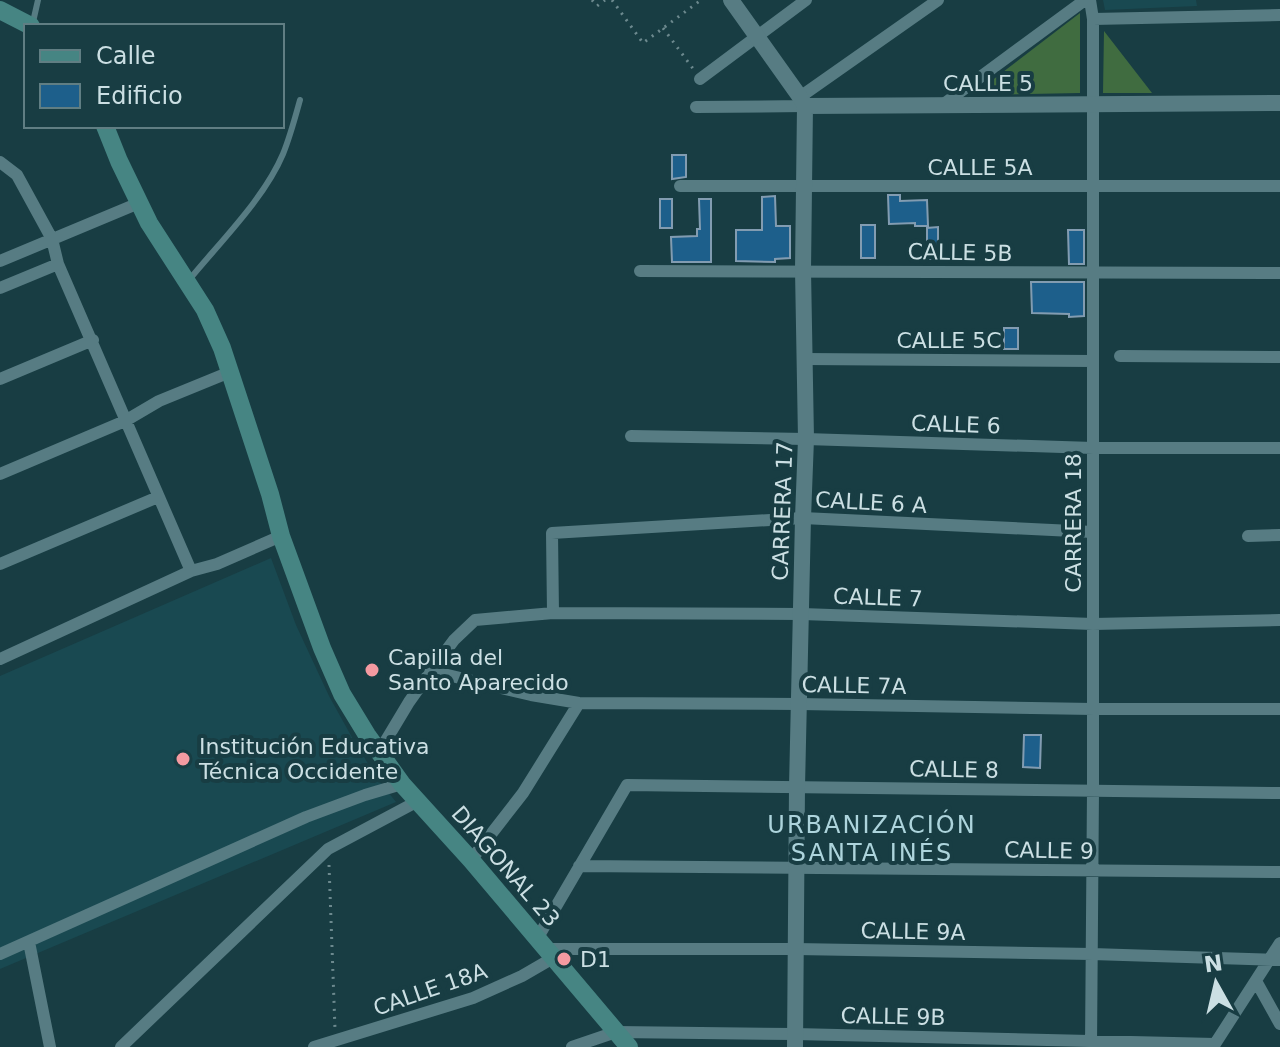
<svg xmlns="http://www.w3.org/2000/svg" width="1280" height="1047" viewBox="0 0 1280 1047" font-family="'DejaVu Sans',sans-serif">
<rect width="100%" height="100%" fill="#183d43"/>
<path fill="#194951" d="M1103,0H1196L1197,6L1105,10Z
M271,558L296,625L329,696L354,741L377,778L396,802L0,969V676Z"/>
<path fill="#406c40" d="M1080,13V93L973,95Z
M1104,31L1152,93H1103Z"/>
<path fill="#1d5f8b" stroke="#829cb1" stroke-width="2" d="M672,155H686V177L672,179Z
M888,195H900V201L927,200L928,226H915V223L889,224Z
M775,196L776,226H790V258L775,259V262L736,261V230H762V197Z
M660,199H672V228H660Z
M699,199H711V262H672L671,237L697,236V229H700Z
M861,225H875V258H861Z
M938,227V259H927V228Z
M1068,230H1084V264H1069Z
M1031,282H1084V316L1069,317V314L1032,313Z
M1004,328H1018V349H1004Z
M1024,735H1041L1040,768L1023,767Z"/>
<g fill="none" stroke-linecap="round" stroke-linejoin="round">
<path stroke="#6c898e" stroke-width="3" stroke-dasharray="2 6" stroke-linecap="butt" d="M592,0L597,6L605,0
M612,0L643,43L701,0
M663,28L694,70
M329,865L335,1029"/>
<path stroke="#577c83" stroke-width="6" d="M33,22L38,0
M189,280C220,242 264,199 283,154C290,137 295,118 300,100"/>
<path stroke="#577c83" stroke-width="12" d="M1090,0L1093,19V790L1091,1047
M1093,19L1280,15
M700,79L806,0
M800,97L938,0
M941,106L1085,0
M696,107L805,106
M0,162L17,175L52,239L58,264L0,288
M680,186H1280
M0,261L139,203
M58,264L191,571
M640,271C854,270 1067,274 1280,273
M1120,356L1280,357
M805,359L1093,361
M0,379L93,340
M631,436L806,439L1093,448H1280
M0,474L125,421L159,401L230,372
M1248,536L1280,535
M0,564L158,497
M553,613L552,533L803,518L1093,532
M0,659L191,571L217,564L281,536
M431,671L531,695L579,703L800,704L1093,709H1280
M379,752L409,702L431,671L454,640L475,620L553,613L802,614L1093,624L1280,620
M471,860L523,793L579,703
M579,866L1280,872
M537,939L627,785L1280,793
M29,942L50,1047
M545,949H796L1092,954L1280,960
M0,954L306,817L365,795L402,784
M1256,981L1280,1024
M121,1047L328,849L418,801
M314,1047L473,998L522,976L553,958
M572,1047L616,1032L795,1034L1215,1044
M1213,1047L1280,943"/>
<path stroke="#577c83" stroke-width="16" d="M731,0L800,97L805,106L803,270L806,439L803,518L797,787L795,1047
M805,106L1280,103"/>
<path stroke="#468583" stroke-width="18" d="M0,10L31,26
M105,126L119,161L149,223L205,310L222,348L270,494L281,536L322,648L342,694L367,735L402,784L471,860L629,1047"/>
</g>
<g fill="#f49aa1" stroke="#183d43" stroke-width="3">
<circle cx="372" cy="670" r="8"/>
<circle cx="183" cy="759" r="8"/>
<circle cx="564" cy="959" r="8"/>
</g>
<g text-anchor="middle" stroke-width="8" stroke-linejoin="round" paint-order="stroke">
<g font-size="22" fill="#cbdfe3" stroke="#183d43">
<text x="988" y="91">CALLE 5</text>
<text x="980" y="175">CALLE 5A</text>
<text transform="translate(960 252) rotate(1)" y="8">CALLE 5B</text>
<text x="949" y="348">CALLE 5C</text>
<text transform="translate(956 424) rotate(2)" y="8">CALLE 6</text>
<text transform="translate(871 502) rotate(3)" y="8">CALLE 6 A</text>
<text transform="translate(782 511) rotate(-88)" y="8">CARRERA 17</text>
<text transform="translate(1073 523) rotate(-90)" y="8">CARRERA 18</text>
<text transform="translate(878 597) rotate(2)" y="8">CALLE 7</text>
<text transform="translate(854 685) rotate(1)" y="8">CALLE 7A</text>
<text transform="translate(954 769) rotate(1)" y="8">CALLE 8</text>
<text transform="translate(1049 850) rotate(1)" y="8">CALLE 9</text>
<text transform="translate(506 866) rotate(49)" y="8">DIAGONAL 23</text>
<text transform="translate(913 931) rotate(1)" y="8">CALLE 9A</text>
<text transform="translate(430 989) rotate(-19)" y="8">CALLE 18A</text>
<text transform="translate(893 1016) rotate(1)" y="8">CALLE 9B</text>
</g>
<g font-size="22" fill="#cbdfe3" stroke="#183d43" text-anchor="start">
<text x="388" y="665">Capilla del<tspan x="388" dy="25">Santo Aparecido</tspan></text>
<text x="199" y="754">Institución Educativa<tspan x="199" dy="25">Técnica Occidente</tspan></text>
<text x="580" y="967">D1</text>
</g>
<g font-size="24" letter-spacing="2" fill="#add4dc" stroke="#183d43">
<text x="872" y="833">URBANIZACIÓN<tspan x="872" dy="28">SANTA INÉS</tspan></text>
</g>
</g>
<rect x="24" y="24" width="260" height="104" fill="#183d43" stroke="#607e83" stroke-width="2"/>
<rect x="40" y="50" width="40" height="12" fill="#468583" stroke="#607e83" stroke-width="2"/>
<text x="96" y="64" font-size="24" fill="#cbdfe3">Calle</text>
<rect x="40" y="84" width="40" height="24" fill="#1d5f8b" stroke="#607e83" stroke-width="2"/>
<text x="96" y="104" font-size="24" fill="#cbdfe3">Edificio</text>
<g transform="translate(1216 983) rotate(352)" stroke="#183d43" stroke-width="6" paint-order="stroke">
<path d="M0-6L14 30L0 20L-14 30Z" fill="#cbdfe3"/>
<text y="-12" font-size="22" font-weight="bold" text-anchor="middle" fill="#cbdfe3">N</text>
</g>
</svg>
